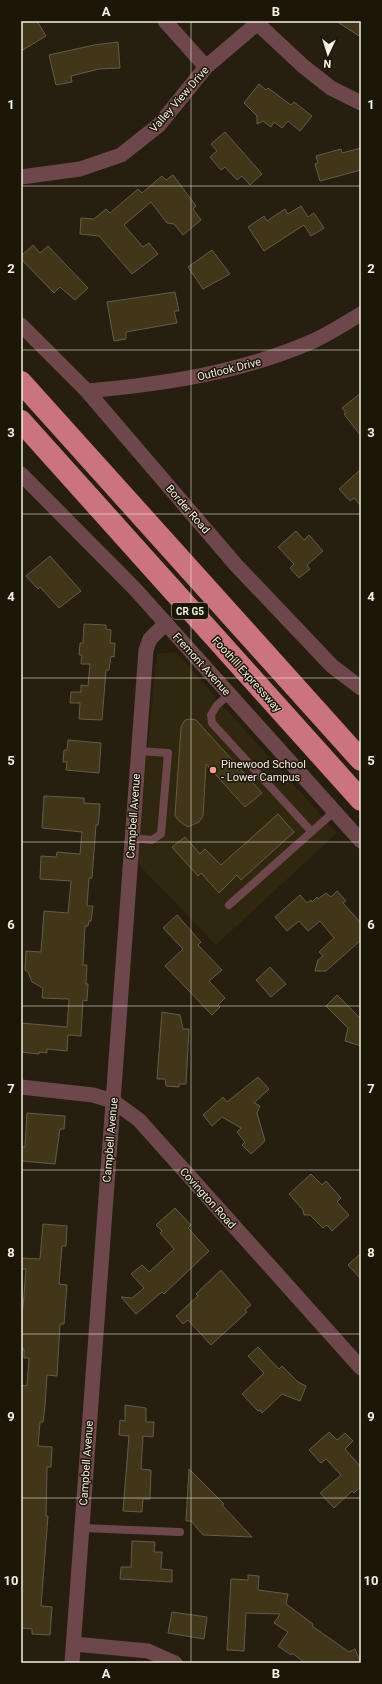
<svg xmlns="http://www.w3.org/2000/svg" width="382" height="1684" viewBox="0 0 382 1684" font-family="Roboto,sans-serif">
<rect width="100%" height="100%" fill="#261f0f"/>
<path fill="#30270f" d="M176,652L214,695L217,705L225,708L337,833L216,945L136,862L157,654Z"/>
<path fill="#413618" stroke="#645c4a" d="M21,21H37L46,36L21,51Z
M336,21H361V37L356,34Z
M118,42L120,68L99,69L71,76L72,82L56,85L49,55L94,45Z
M259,84L266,90L268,88L291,105L294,102L312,116L300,131L288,121L282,128L274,122L271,127L263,121L257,124V116L244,103Z
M225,132L262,174L250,185L242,176L237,180L225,167L221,170L210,157L217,151L211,144Z
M361,148V170L320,181L315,164L318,163L316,156L341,149L342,153Z
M173,175L196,206L193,209L201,220L183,235L174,224L167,223L151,202L124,225L143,247L149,243L158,254L132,274L99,236L80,234L81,218L94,219L106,209L110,213L138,189L142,193L162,176L166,180Z
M301,206L308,217L314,213L324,228L311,236L304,225L264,251L248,227L264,216L267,221L285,209L288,214Z
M33,245L40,253L48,246L88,288L75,300L60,287L54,293L21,259V256Z
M212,250L230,274L203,289L188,267Z
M175,292L179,311H174L177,323L126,332V339L114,341L107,302Z
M361,393V436L344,414L346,413L342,408Z
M361,469V506L354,498L350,501L339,489Z
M296,531L304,540L309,535L323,551L307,565L310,569L299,578L290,568L294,564L278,547Z
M50,556L81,591L59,608L40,587L38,589L26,576Z
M84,624L106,625V629L111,630L110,643H115L114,657L111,656L109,670H106L102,720L79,719L80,703H70L71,692H81V685L88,686L90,664H81L82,655H79L80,643H83Z
M190,719L196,720L262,793L245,807L206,764L203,816L199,822L188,827L179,821L175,815L181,727L185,720Z
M68,740L101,743L99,773L66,770L67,762H63L64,750H67Z
M44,796L84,798V803L100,804L99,818L98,825H96L92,878H89L87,906H93L91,921H89L88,926H85L83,965H87L86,984H88L87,1001L83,1000L81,1036L68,1035L67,1051L47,1049V1053L39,1052V1054L21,1052V1023L67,1027L69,999L42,998L43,988L32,982L28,972L25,970L26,951L41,952L44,911L68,913L71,881L40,879L41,856L56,857L57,852L80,854L82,832L42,828Z
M278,814L294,832L241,880L237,875L219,893L201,873L198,876L172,847L185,837L200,854L205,849L221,865Z
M337,891L346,901L343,903L361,923V940L326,971H315L318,960L323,956L319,952L334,938L320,921L308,931L299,921L287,931L275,917L300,895L307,903L311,900L312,902L317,897L318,899L326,893L331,897Z
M177,915L201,942L198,945L222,970L209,981L225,998L218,1005L220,1007L212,1015L165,966L183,949L163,928Z
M270,967L286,984L271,997L256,980Z
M337,995L361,1019V1046L345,1041L348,1028L326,1006Z
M162,1012L180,1015L183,1029H189L186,1084H179V1087L166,1086L165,1079H157Z
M258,1077L269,1089L254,1103L260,1106L257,1113L265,1141L251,1154L242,1145L245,1142L237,1132L241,1128L222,1117L212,1126L203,1115L223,1097L227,1102Z
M27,1113L65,1116L64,1129H60L55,1164L21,1161V1147H25Z
M311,1174L322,1185L326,1181L341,1198L337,1202L349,1215L332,1231L327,1225L323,1228L310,1215H304L303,1210L289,1194Z
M175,1208L191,1225L188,1228L209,1251L164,1294L162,1292L136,1314L121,1297L132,1298L144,1288L131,1274L142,1265L149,1272L174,1249L160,1233L162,1231L156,1225Z
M43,1224L67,1226L66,1246H62L59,1284L67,1285L64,1324H60L57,1376L47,1375L45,1406L43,1422H40L38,1446L52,1447L51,1467H47L46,1516H48L41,1606L52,1607L50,1635L32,1634V1629L21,1628V1385L27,1386L29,1358H24V1349H21V1308H23L26,1269H21V1258L40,1259Z
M361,1253V1279L348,1265Z
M221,1270L251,1305L245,1310L247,1312L211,1345L188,1320L183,1324L176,1316L198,1296L196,1294Z
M258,1347L279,1369L282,1366L298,1382L306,1386L300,1401L282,1394L262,1413L260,1410L258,1411L242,1394L264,1373L248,1356Z
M125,1405L146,1408V1422H154L153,1437L143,1436L141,1469L151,1470L150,1499H143L142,1512L123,1511L129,1436L119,1435L120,1420L125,1421Z
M329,1432L337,1440L345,1433L353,1441L345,1449L361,1467V1486L354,1493L352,1491L334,1508L320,1493L341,1475L326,1459L321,1463L309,1450Z
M189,1469L224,1504L222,1505L252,1537L203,1535L191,1521H186Z
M132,1541L155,1542L154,1552H162L161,1569L172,1570V1582L120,1579L121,1567H131Z
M248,1575L259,1576L258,1590L288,1594L286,1604L313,1624L312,1626L349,1652L355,1649L361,1663H305L292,1653L291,1655L278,1646L288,1632L274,1623L280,1614L246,1613L244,1651L227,1650L231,1579L248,1580Z
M172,1612L207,1617L204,1639L168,1633Z"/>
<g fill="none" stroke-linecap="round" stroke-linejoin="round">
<path stroke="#6e474c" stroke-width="8" d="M230,694L217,705L211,715L212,723L311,831
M132,838L152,840L161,834L168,753L138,751
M229,905L335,811
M82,1528L180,1532"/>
<path stroke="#6e474c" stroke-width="15" d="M165,21L206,67
M258,24L303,66L331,88L361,103
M21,177L80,169L121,155L159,125L206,67L260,21
M21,325L87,391L236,565L332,666L361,688
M87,391C164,384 239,373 311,342C328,335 345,323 361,314
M21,474L135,589L361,841
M21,1087L93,1095L113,1101L139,1120L361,1368
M74,1644L148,1651L175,1663
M72,1663L146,650L150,639L166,623"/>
<path stroke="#cb7380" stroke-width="22" d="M21,382L361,760
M21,421L361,800"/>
</g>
<path fill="none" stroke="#f4f0e5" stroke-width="1" stroke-opacity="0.55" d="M191,21V1663M21,186H361M21,350H361M21,514H361M21,678H361M21,842H361M21,1006H361M21,1170H361M21,1334H361M21,1498H361"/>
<circle fill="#f59d8d" stroke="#1c1606" stroke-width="1.5" cx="213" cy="770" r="4"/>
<g text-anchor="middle" stroke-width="3" stroke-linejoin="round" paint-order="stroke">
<rect fill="#1c1606" stroke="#b3afa2" stroke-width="1" x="172" y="603" width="36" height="16" rx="3"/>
<g font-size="10" font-weight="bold" fill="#f4f0e5">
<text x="190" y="615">CR G5</text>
</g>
<g font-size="11" fill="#f4f0e5" stroke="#1c1606">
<text transform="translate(179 99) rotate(-49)" y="4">Valley View Drive</text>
<text transform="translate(229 369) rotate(-14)" y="4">Outlook Drive</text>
<text transform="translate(188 509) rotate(49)" y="4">Border Road</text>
<text transform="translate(202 664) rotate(48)" y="4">Fremont Avenue</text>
<text transform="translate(247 674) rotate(48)" y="4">Foothill Expressway</text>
<text transform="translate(133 816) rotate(-86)" y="4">Campbell Avenue</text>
<text transform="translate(110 1140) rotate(-85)" y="4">Campbell Avenue</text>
<text transform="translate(208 1198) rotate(48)" y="4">Covington Road</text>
<text transform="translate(86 1463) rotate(-86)" y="4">Campbell Avenue</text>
</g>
<g font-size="11" fill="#f4f0e5" stroke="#1c1606" text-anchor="start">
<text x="221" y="768">Pinewood School<tspan x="221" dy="13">- Lower Campus</tspan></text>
</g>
</g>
<rect width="382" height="1684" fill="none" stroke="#1c1606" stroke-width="44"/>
<g transform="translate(328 54) rotate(184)" stroke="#1c1606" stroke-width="3" paint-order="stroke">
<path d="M0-3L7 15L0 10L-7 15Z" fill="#f4f0e5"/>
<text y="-6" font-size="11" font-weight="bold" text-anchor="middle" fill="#f4f0e5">N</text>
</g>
<rect x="22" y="22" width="338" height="1640" fill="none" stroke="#f4f0e5" stroke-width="1.5"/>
<g font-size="13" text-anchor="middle" font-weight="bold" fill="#f4f0e5">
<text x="106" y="16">A</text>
<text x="276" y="16">B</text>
<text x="11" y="109">1</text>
<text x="371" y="109">1</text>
<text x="11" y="273">2</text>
<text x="371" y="273">2</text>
<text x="11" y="437">3</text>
<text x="371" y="437">3</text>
<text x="11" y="601">4</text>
<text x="371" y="601">4</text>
<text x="11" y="765">5</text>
<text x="371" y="765">5</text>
<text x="11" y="929">6</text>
<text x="371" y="929">6</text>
<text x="11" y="1093">7</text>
<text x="371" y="1093">7</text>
<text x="11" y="1257">8</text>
<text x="371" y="1257">8</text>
<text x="11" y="1421">9</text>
<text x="371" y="1421">9</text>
<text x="11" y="1585">10</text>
<text x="371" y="1585">10</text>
<text x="106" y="1678">A</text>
<text x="276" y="1678">B</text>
</g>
</svg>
